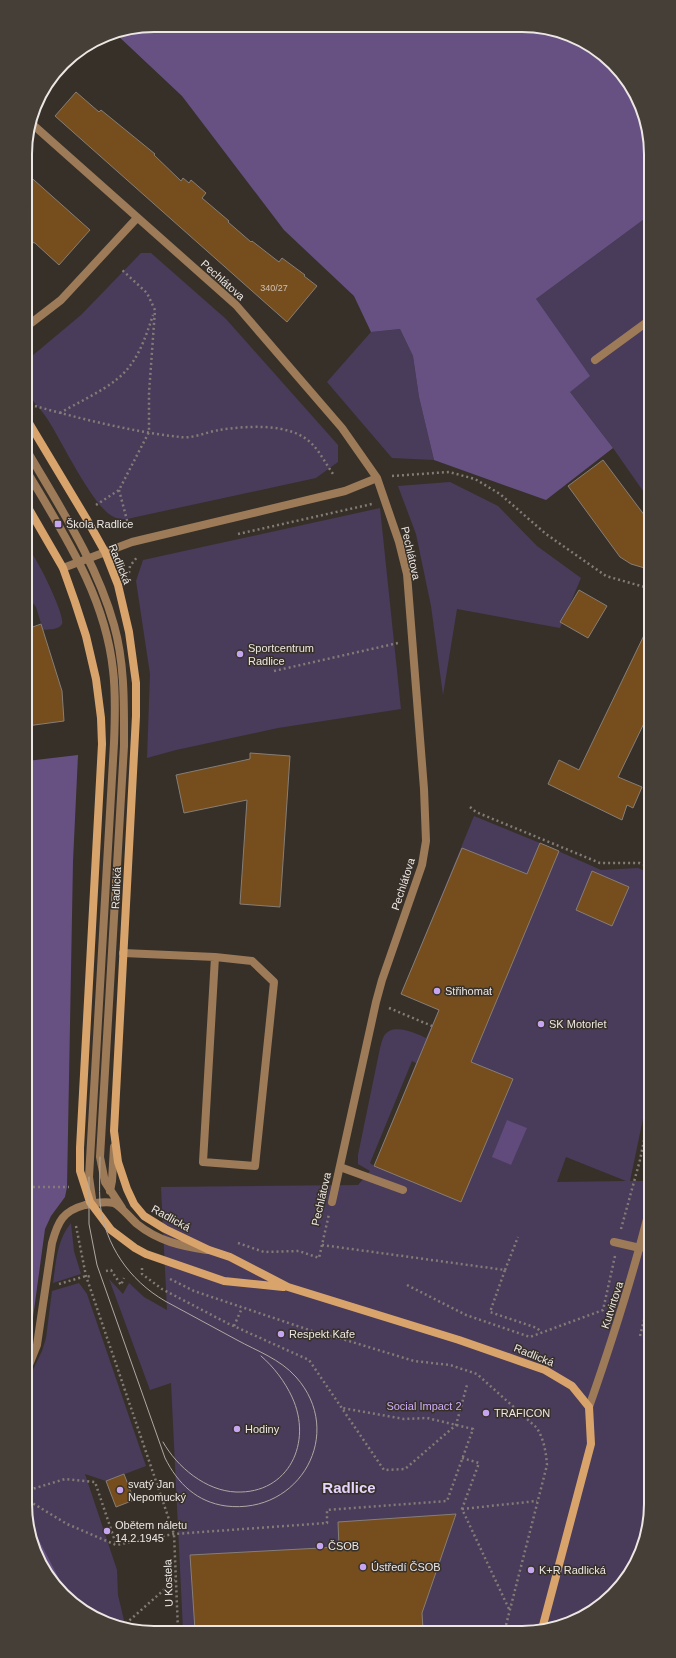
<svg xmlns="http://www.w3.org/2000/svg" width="676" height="1658" viewBox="0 0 676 1658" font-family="Arial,sans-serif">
<rect width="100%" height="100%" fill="#373029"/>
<path fill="#493b5a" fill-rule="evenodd" d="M647,217L648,493L643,491L613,448L570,392L536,299Z
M141,253H151L226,319L338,445V462L316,478L136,517C128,519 120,521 112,516C93,506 62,442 48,420C42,410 32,402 27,391C24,385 26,368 26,361L81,315Z
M400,329L413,356L419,397L434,460L392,458L327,382L371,332Z
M450,482L498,506L537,546L581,578L560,628L457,609L443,695L431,606L416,534L398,486Z
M380,508L401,709L278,728L176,750L147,758L150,674L136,581L143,560Z
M26,546C34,551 66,616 62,624C59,630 49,629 43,630L36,607L27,596Z
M474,816L540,843L601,870L638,868L649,873V1090L630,1181H650L651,1512L641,1553L624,1583L593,1611L555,1629L183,1630L171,1383L150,1390L109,1279L123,1294L129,1283L144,1297L167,1310L161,1187L358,1185L370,1171L358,1164V1155L380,1048C381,1045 382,1039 384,1036C392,1022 416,1033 426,1038L439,1010L401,994ZM412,1061L416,1063L374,1166L370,1163ZM566,1157L626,1181L557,1182Z
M71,1223L74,1251L81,1274L53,1283C56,1262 57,1240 71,1223Z
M79,1283L87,1294L146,1466L106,1481L85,1474L117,1570L118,1595L126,1629L69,1601L63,1593L65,1592L29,1521V1378L42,1351L46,1338L52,1291Z"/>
<path fill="#675183" d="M154,25L547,27L607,57L634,90L647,121V217L536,299L590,376L570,392L613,448L546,500L434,460L419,397L413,356L400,329L371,332L354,296L284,230L182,96L115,33Z
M78,755L73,861L67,1187L65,1197L51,1216L45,1229L29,1347L27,761Z
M29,1521L66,1592L63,1593L42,1568L29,1537Z"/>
<path fill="#614a7c" d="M507,1120L527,1128L511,1165L492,1157Z"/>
<path fill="#764d1d" stroke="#867e76" d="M76,92L99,112L101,110L155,154L154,155L181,181L183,178L189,183L191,180L206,193L202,198L229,221L228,222L251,242L252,241L279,262L282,258L305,275L304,276L317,286L287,322L55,116Z
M25,172L90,230L59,265L35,243L26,241Z
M603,460L648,520V569L631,564L620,557L568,486Z
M579,590L607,606L588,638L560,622Z
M41,624L62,691L64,721L27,726V629Z
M648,627V715L618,777L642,787L633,808L627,805L622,820L548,784L559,760L579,770Z
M250,753L290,756L280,907L240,904L247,800L184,813L176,775L250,759Z
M540,843L559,851L471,1062L513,1079L461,1202L374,1166L439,1010L401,994L462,848L527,874Z
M592,871L629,887L612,926L576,910Z
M124,1474L134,1500L116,1507L106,1481Z
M456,1514L422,1613L423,1629L195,1630L190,1555L339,1547L338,1522Z"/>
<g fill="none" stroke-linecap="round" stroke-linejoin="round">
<path stroke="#827c76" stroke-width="2.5" stroke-dasharray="2 3" stroke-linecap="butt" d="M35,406C81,419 134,432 180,437C192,439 207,432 219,430C246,426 291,422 312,444C320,452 326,464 333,474
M60,413C77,403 101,392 116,380C137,364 145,339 153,315
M392,476L449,472L475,479L500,494L546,534L606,576L648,588
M119,490L128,524
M96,505L119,490L149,432V393L155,310L147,293L121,269
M238,534L372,504
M129,573L130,566L138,556
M274,671L398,643
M470,807L476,812L600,863H639L649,866
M389,1008L432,1026
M28,1187H69
M76,1226L86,1276L174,1534L178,1630
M621,1229L640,1160L650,1111
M238,1243L264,1252L299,1251L319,1258L329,1214
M322,1245L505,1270L490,1312L537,1328L541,1332
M142,1268V1274L162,1289L227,1323L309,1360L384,1470L405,1469L456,1425L467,1385
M505,1270L518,1237
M106,1271L111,1270L121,1285L124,1278
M170,1279L194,1291L324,1335L339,1338L414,1361L450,1365L477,1374L537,1428C544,1440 546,1452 547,1465L505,1629
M59,1284L86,1276L92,1277
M407,1285L466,1315L530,1337L603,1310L615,1256
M234,1326L242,1308
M640,1336L650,1296
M462,1458L479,1463L462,1509L509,1609
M29,1490L65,1479L95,1482L116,1544
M29,1501L67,1524L116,1545L174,1534L327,1523V1510L447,1501L473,1429L427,1418L404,1419L342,1408
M462,1509L537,1501
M122,1627L175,1580"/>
<path stroke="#9d7b58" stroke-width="8" d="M595,360L647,322
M26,449C59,506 96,561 114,625C125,664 124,705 124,746L100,1157L105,1182L122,1208
M26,470C63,533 105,595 113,670C116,694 115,719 114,743L89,1177L92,1198
M123,953L215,957L203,1162L255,1166L274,982L252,961L215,957
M340,1167L403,1190
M110,1191L112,1181L114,1147
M614,1242L640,1248
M29,1365L37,1345L52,1243C58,1221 63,1211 85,1205C95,1203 104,1201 114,1203C123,1208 129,1217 137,1224C158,1241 181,1246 207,1250"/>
<path stroke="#9d7b58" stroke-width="8" d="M31,123L236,305L342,428L377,478L399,542L407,574L424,789L426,841L422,865L382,980L376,1002L332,1202
M26,327L61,300L137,218
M63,568L132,542L345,491L377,478
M589,1407C612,1341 633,1276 650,1207"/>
<path stroke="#d9a46b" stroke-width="8" d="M26,418L86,518L105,552L118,585L129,632L136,683V716L114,1131L118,1162L127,1189L134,1204L144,1216L165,1229L209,1250L230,1257L288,1287L459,1340L522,1362L545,1370L572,1386L589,1407L591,1444L542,1629
M26,504L63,568L75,602L86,636L96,679L101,718L102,744L80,1148V1171L90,1202L111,1230L135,1248L146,1254L224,1281L283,1287"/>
<path stroke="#aea8a3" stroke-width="1" d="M89,1177V1224L97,1265L165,1458C178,1484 197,1502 226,1506C300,1515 346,1433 296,1377C280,1359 257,1351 237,1340C213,1327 189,1314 165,1301C129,1280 105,1245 100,1203C99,1188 100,1172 100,1157
M163,1442C177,1467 206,1491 236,1492C289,1494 313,1442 292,1397C285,1382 274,1367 261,1356"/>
</g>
<g fill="#c6a6f0" stroke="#373029" stroke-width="1.5">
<rect x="54" y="520" width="8" height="8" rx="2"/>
<circle cx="240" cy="654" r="4"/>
<circle cx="437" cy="991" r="4"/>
<circle cx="541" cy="1024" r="4"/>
<circle cx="281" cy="1334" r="4"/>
<circle cx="486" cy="1413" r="4"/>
<circle cx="237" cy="1429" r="4"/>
<circle cx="120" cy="1490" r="4"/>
<circle cx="107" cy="1531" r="4"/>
<circle cx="320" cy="1546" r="4"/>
<circle cx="363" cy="1567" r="4"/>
<circle cx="531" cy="1570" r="4"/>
</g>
<g text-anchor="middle" stroke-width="3" stroke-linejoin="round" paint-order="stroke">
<g font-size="9" fill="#cec0b2">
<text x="274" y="291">340/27</text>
</g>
<g font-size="11" fill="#ece7e3" stroke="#373029">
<text transform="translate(223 280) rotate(42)" y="4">Pechlátova</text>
<text transform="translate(411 553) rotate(77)" y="4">Pechlátova</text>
<text transform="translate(120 564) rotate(68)" y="4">Radlická</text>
<text transform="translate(403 884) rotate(-72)" y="4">Pechlátova</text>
<text transform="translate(116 888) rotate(-87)" y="4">Radlická</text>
<text transform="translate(321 1199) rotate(-77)" y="4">Pechlátova</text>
<text transform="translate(171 1218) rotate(29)" y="4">Radlická</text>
<text transform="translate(612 1305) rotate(-72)" y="4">Kutvirtova</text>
<text transform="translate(534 1355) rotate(22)" y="4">Radlická</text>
<text transform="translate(168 1583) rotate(-92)" y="4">U Kostela</text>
</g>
<g font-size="11" fill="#ece7e3" stroke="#373029" text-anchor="start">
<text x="66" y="528">Škola Radlice</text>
<text x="248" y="652">Sportcentrum<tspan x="248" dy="13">Radlice</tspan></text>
<text x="445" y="995">Střihomat</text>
<text x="549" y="1028">SK Motorlet</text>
<text x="289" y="1338">Respekt Kafe</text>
<text x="494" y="1417">TRAFICON</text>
<text x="245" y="1433">Hodiny</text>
<text x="128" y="1488">svatý Jan<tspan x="128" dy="13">Nepomucký</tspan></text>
<text x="115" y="1529">Obětem náletu<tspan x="115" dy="13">14.2.1945</tspan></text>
<text x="328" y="1550">ČSOB</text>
<text x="371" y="1571">Ústředí ČSOB</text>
<text x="539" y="1574">K+R Radlická</text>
</g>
<g font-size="11" fill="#cfadfb" stroke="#373029">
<text x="424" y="1410">Social Impact 2</text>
</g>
<g font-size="15" font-weight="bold" fill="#e5d4fe" stroke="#373029">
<text x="349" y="1493">Radlice</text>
</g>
</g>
<path d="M0 0H676V1658H0ZM154 32H522A122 122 0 0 1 644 154V1504A122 122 0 0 1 522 1626H154A122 122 0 0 1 32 1504V154A122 122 0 0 1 154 32Z" fill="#453f38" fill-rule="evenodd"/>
<path fill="none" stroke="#ece7e3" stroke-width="2" d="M154 32H522A122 122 0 0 1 644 154V1504A122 122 0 0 1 522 1626H154A122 122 0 0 1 32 1504V154A122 122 0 0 1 154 32Z"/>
</svg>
